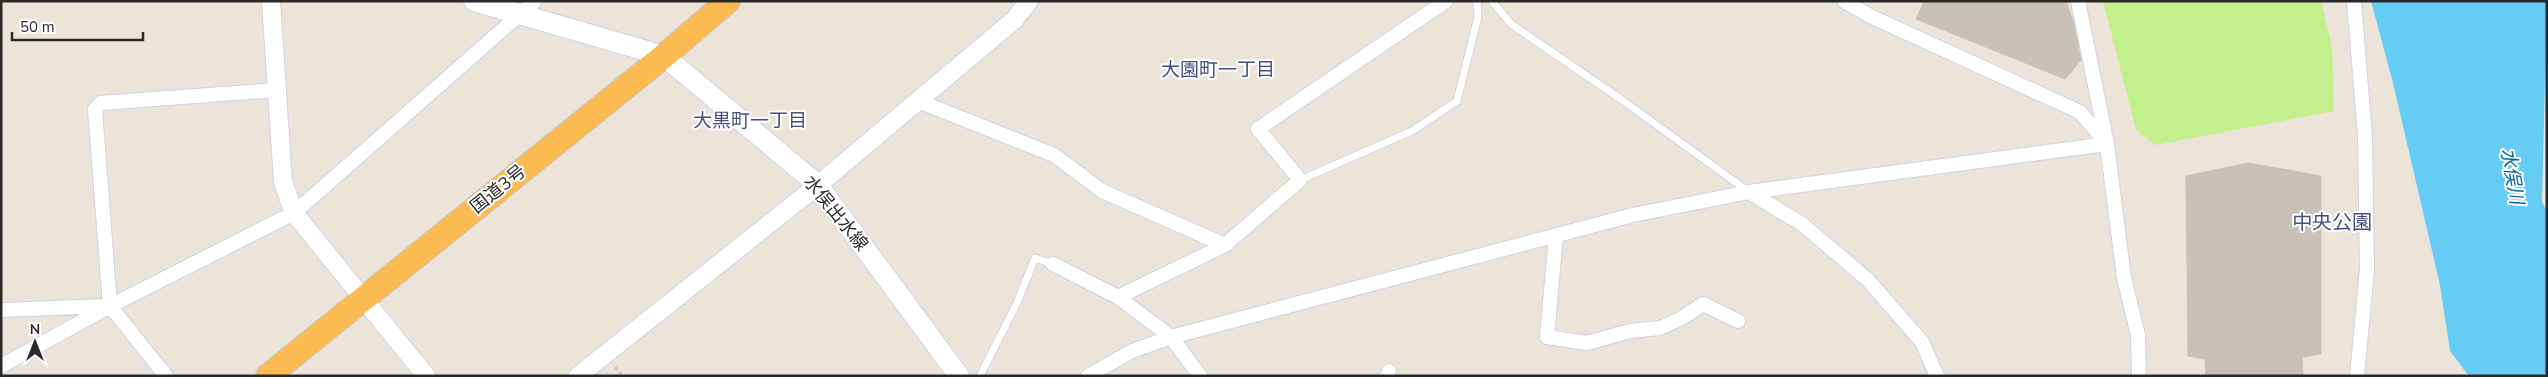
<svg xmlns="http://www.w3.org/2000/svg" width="2548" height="377" viewBox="0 0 2548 377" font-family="'Nunito Sans','Noto Sans JP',sans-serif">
<rect width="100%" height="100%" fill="#ece4d9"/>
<path fill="#c3ef8c" d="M2103,1H2321L2332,47L2334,111L2156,145L2136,130Z"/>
<path fill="#65ccf6" d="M2371,1H2547L2542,202L2547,211V376H2469L2450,351L2440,285L2393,83Z"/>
<path fill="#c7c1b9" stroke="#c7c1b3" d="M1924,1H2066L2074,24L2081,60L2065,79L1916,19Z
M2249,163L2321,176V354L2302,357L2303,375L2206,376L2205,359L2188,356L2186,176Z"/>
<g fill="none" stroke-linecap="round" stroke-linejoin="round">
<g stroke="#ced2e3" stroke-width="9">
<path id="service" d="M1492,1L1511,24L1622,100L1749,192
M1300,180L1412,131L1457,101L1478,17L1477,1
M980,376L1017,303L1035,258L1053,264"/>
</g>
<g stroke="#ced2e3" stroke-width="16">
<path id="minor" d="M1844,1L1870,16L2080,112L2105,141
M2078,1L2107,144L2124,278L2138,335L2139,376
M2354,1L2365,136L2367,269L2357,376
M918,101L1054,155L1102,191L1225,245
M1749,192L1802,224L1868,280L1922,342L1937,376
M1556,235L1547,337L1587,343L1630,331L1660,328L1682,318L1703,304L1738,321
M1053,264L1118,297
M1,310L106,306
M1,366L110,306L294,213L535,1
M166,376L110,306L95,109L101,103L277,90
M1088,376L1132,351L1171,337L1633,215L1749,192L2107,144
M1200,376L1171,337L1118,297L1225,245L1300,180L1258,129L1446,1
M1387,376L1389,371"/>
</g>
<g stroke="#ced2e3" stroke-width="20">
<path id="tertiary" d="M271,1L283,182L294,213L426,376
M578,376L818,185L1014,20L1029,1"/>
</g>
<g stroke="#ced2e3" stroke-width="22">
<path id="secondary" d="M474,1L664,56L818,185L959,376"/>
</g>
<g stroke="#c7c7c7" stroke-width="26">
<path id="trunk" d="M268,376L664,56L728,1"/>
</g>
<path stroke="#c7c7c7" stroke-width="3" stroke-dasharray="4 2.5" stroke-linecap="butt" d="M615,367L622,376"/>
<use href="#service" stroke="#fff" stroke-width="7"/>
<use href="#minor" stroke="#fff" stroke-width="14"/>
<use href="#tertiary" stroke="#fff" stroke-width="18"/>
<use href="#secondary" stroke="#fff" stroke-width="20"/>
<use href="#trunk" stroke="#fcbb51" stroke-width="24"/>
</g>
<g text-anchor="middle" stroke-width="4" stroke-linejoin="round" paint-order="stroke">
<g font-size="18" fill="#292929" stroke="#fff">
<text transform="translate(498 189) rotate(-39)" y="6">国道3号</text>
<text transform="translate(836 213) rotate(51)" y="6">水俣出水線</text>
</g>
<g font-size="19" fill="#474f7c" stroke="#fff">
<text x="1218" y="76">大園町一丁目</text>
<text x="750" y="127">大黒町一丁目</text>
</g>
<g font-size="19" font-style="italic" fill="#0567a0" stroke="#fff">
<text transform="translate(2513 176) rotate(80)" y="7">水俣川</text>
</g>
<g font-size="20" fill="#474f7c" stroke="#fff">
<text x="2332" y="229">中央公園</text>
</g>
</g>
<rect width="2548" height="377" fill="none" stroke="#292929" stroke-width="5"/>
<g transform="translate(35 342)" stroke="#ffffff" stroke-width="4" paint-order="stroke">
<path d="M0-4L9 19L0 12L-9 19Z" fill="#292929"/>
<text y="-8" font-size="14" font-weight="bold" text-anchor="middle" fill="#292929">N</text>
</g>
<path d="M12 32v8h131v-8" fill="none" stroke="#292929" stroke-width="2.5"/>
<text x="20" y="32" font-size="15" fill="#292929" stroke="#ffffff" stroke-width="4" paint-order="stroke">50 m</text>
</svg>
